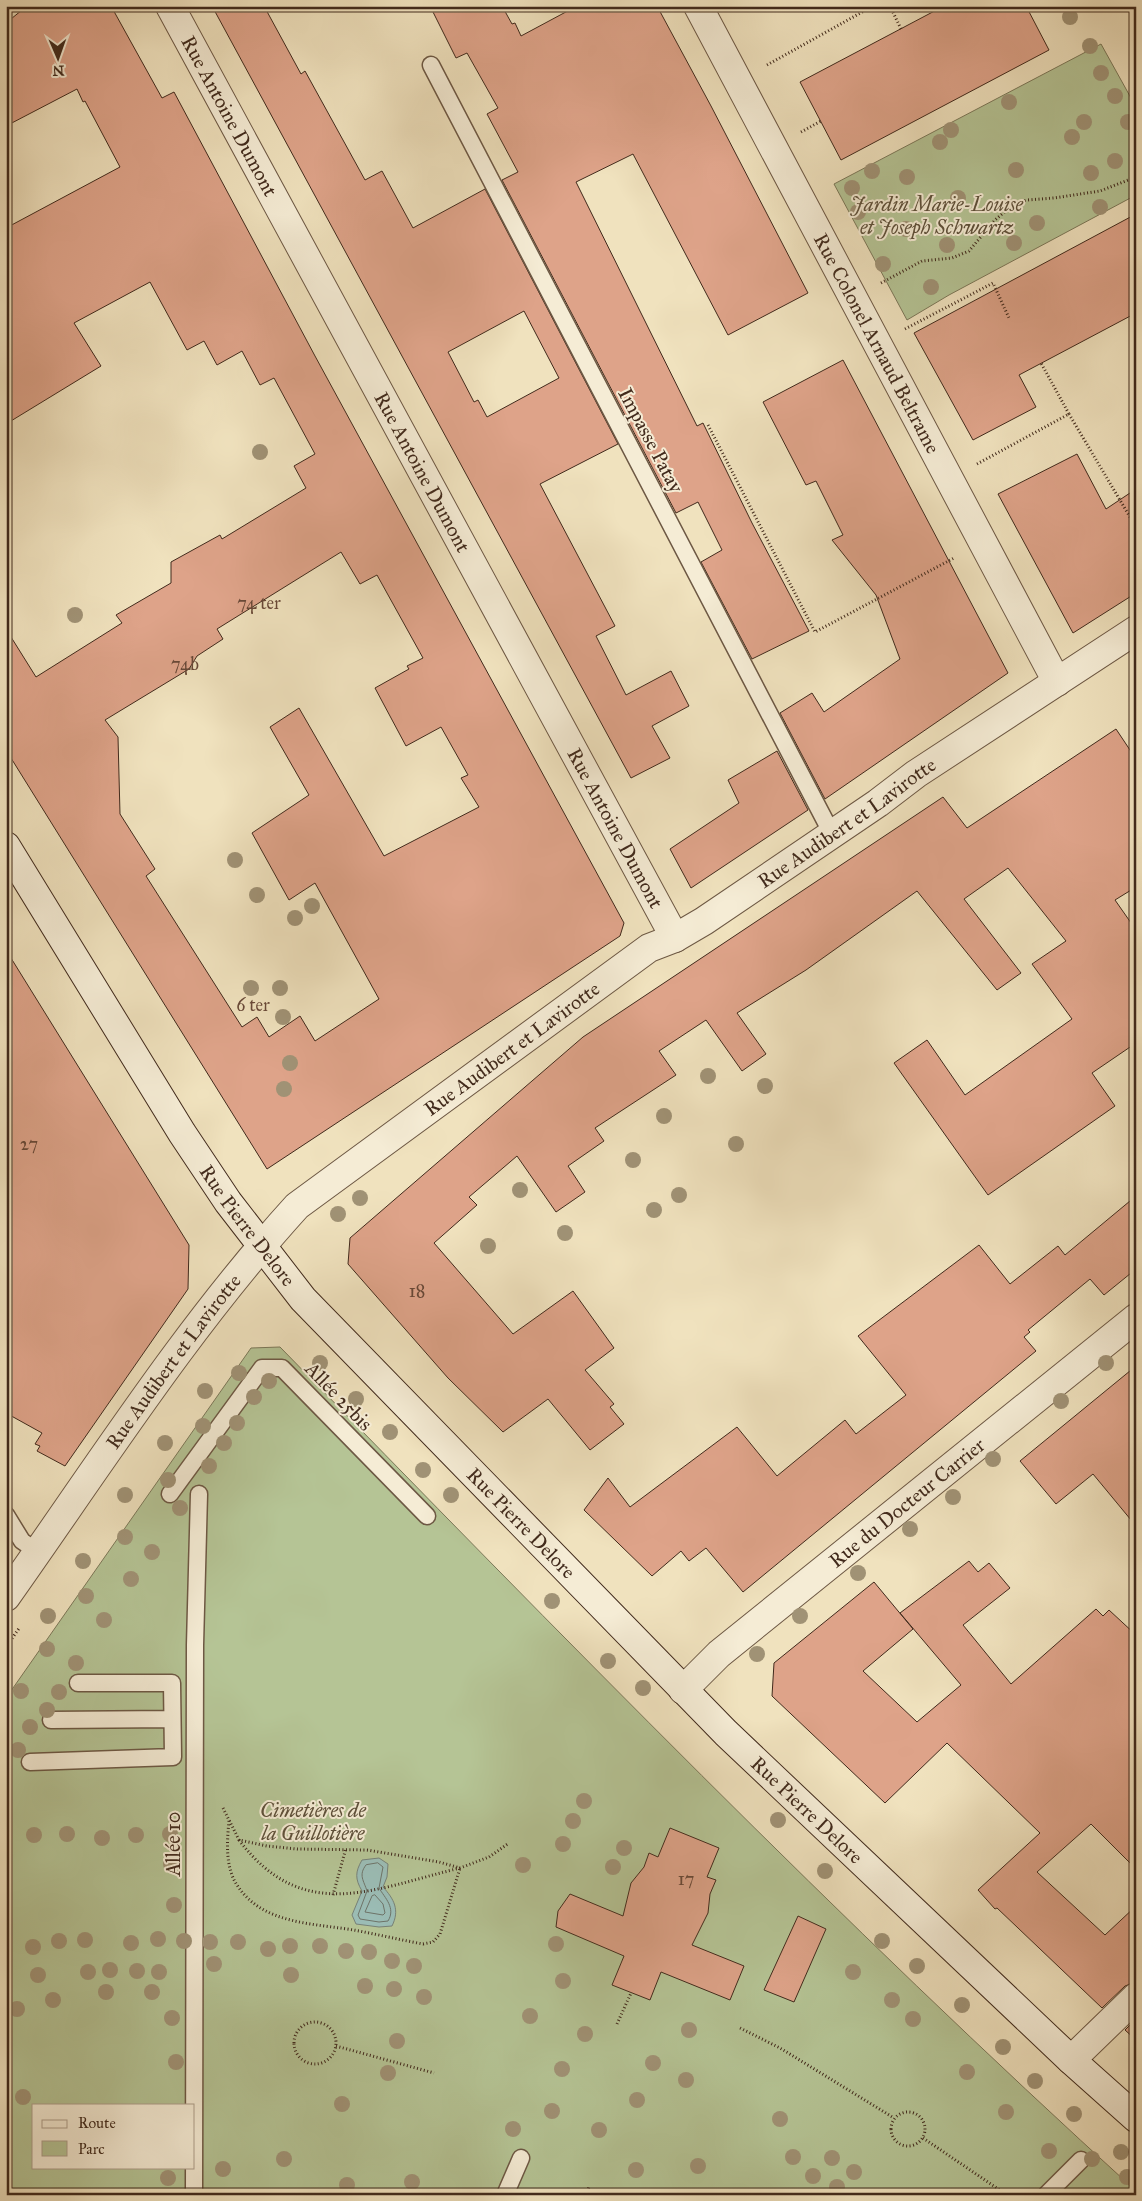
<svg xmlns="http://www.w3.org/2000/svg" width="1142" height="2201" viewBox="0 0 1142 2201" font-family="'IM FELL Great Primer',serif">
<rect width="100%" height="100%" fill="#f0e2be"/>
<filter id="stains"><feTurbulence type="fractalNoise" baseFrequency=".004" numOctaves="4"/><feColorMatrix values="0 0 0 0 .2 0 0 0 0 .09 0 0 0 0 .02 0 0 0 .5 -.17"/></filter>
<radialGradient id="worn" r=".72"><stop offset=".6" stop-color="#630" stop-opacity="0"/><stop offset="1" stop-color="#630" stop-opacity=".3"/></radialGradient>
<path fill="#b5c495" stroke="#7b7758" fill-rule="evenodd" d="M1101,44L1136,107V195L949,295L907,320L834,184Z
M280,1347C560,1634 839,1921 1136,2191V2195H6V1698L251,1348ZM34,2105H194V2167H34Z"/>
<path fill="#9bbdb6" stroke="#778278" d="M379,1858L388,1864L387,1877L383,1887C394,1899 400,1910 392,1926L379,1927L356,1924L352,1915L362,1891C355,1879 355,1872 362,1860Z"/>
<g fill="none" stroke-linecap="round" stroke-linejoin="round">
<path stroke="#6e7469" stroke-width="1" d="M378,1863L383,1867L379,1888C385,1898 396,1908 388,1921L379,1922L360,1919L358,1915L367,1891C364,1881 358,1875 366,1865Z
M375,1895L383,1904L385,1913L383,1915L365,1912L372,1896Z"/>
</g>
<path fill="#dea389" stroke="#412a1c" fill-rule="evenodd" d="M27,6H111L162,98L174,92L315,356L624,923L620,936L267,1169L6,750V629L36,677L122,623L116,615L171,583V562L220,535L222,539L306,488L294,466L315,454L274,378L260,385L242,351L217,365L204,341L187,350L150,282L74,323L101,366L6,424V228L120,167L85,101L83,102L77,89L6,126V23ZM341,552L360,584L377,575L423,658L407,666L409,669L375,688L406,746L441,727L468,775L461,778L479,807L384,856L299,708L270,727L309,795L252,833L289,900L315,883L379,999L315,1041L300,1016L269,1037L257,1017L242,1027L146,876L155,869L120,814L118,737L105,720L189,669L197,656L223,639L217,629Z
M212,6H264L301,74L305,71L365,180L382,171L413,228L485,189L618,444L540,484L615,626L596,636L626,695L671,671L689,706L652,726L670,758L631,778ZM524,311L559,378L487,417L478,400L474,402L448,352Z
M430,6H502L512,24L515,23L521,36L577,6H657L711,106L808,293L728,335L633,154L576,182L697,426L703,423L752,523L809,631L752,659L701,562L722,550L698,502L676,513L502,180L518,172L487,114L498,108L467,53L456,58Z
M944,6H1026L1049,50L841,160L800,82Z
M1136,214V313L1019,375L1036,407L973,440L914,333Z
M843,360L1008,673L825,799L780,713L812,693L824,712L900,659L876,595L832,540L843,535L816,481L806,485L763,402Z
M1077,454L1106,509L1136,489V593L1073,633L998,494Z
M1116,729L1136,759V887L1115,900L1136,930V1043L1092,1073L1115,1106L988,1195L894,1063L927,1040L965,1095L1072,1019L1032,964L1066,941L1008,868L964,899L1021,973L997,990L917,891L806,970L737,1013L766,1054L742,1071L706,1020L659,1051L676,1075L595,1128L604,1141L568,1166L585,1192L556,1212L517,1156L469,1197L477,1205L434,1243L513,1334L573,1291L614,1348L585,1370L614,1404L610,1407L624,1424L590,1450L548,1399L503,1432L448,1378L348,1264L350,1238L583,1037L943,797L967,828Z
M777,751L808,810L691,888L670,849L739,803L728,780Z
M6,950L189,1245L188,1289L65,1466L37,1451L40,1446L35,1444L42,1433L6,1413Z
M1136,1196V1269L1104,1295L1090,1279L1028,1330L1030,1332L1024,1337L1036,1351L743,1592L706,1548L689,1561L681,1551L652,1576L584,1510L608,1478L630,1507L737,1427L777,1476L845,1420L856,1434L906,1395L858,1336L979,1245L1010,1284L1058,1246L1065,1255Z
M1136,1366V1526L1093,1474L1056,1504L1020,1461Z
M969,1561L978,1572L989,1563L1010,1588L963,1625L1011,1684L1096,1609L1103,1616L1109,1610L1136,1635V1869L1091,1824L1037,1872L1105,1935L1136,1906V1982L1125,1986L1102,2008L997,1908L995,1909L978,1890L1040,1833L947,1743L885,1803L772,1696L774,1663L874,1582L913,1629L863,1671L917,1722L961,1685L900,1613Z
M670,1828L719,1848L707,1877L716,1880L710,1894L708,1913L692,1945L744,1966L730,2000L661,1972L650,2000L612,1985L624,1956L556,1927L558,1911L570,1894L623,1916L631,1883L644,1867L649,1853L658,1857Z
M798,1916L826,1929L794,2002L764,1990Z
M1136,2019V2040L1125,2030Z"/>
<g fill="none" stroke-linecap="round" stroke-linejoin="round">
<g stroke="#6d5844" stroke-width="19">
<path id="lane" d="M431,65L832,834
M170,1494L262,1368H282L427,1516
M6,1515L22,1541L38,1552
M51,1720L172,1719
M30,1762L173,1757L172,1683H78
M194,2195L195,1645L199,1494
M505,2195L521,2158
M1046,2195L1081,2160"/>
</g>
<g stroke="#6d5844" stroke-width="30">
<g id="street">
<path id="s1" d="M170,6L675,938"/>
<path id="s2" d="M698,6L1057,682"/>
<path id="s3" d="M6,1597C100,1464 187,1327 297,1206L649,948L675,938L704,921L878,803L916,774L1136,630"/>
<path id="s4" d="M683,1690L719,1654L1136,1318"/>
<path d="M1071,2060L1136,1997"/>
</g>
</g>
<g stroke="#412a1c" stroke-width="30">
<g id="secondary">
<path id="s5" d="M6,846L182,1133L228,1202L303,1299L726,1733L1071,2060L1136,2118"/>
</g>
</g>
<path stroke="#412a1c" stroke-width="3" stroke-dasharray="1 2.5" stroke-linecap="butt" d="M890,6L901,29
M767,65L873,6
M801,132L821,121
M881,283L922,261L952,258L969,251L995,220L1014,204L1027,200L1054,198L1100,191L1136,177
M905,329L993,283L1009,318
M1069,414L1130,517
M708,425L815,632L954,558
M977,464L1069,414L1041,363
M6,1647L20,1627
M223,1808L239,1840L267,1846L297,1849L367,1850L439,1862L460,1868L489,1857L509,1843
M229,1821C227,1841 225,1867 237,1885C263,1926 317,1923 359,1931C380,1935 401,1940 423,1944L433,1942L440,1934L460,1868
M239,1840C303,1925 373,1889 460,1868
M333,1895L346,1848
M294 2043a21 21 0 1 1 42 0a21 21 0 1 1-42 0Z
M617,2024L631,1993
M740,2028L780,2048L894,2118
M336,2046L434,2073
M891 2129a17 17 0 1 1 34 0a17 17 0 1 1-34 0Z
M923,2138L1007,2195
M586,2195L589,2187"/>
<use href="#lane" stroke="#f5ecd5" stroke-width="16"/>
<use href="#street" stroke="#f5ecd5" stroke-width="28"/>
<use href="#secondary" stroke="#f5ecd5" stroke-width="28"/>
</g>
<g fill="#a09275">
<circle cx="1070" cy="17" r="8"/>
<circle cx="1090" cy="46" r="8"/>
<circle cx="1101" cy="73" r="8"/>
<circle cx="1115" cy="96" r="8"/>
<circle cx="1009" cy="102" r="8"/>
<circle cx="1084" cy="122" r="8"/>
<circle cx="1128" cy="122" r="8"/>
<circle cx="951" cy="130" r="8"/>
<circle cx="1072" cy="137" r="8"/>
<circle cx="940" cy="142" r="8"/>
<circle cx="1115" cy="161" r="8"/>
<circle cx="1016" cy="170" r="8"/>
<circle cx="872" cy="171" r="8"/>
<circle cx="1091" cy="173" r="8"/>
<circle cx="907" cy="177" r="8"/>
<circle cx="852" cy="188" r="8"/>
<circle cx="958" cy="198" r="8"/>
<circle cx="1100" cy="207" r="8"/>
<circle cx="858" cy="212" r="8"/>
<circle cx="1037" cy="223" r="8"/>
<circle cx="906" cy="229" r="8"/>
<circle cx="1014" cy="243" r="8"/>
<circle cx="947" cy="245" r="8"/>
<circle cx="883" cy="264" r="8"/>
<circle cx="931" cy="287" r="8"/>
<circle cx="260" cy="452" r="8"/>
<circle cx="75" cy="615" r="8"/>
<circle cx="235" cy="860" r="8"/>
<circle cx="257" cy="895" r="8"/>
<circle cx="312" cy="906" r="8"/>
<circle cx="295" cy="918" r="8"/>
<circle cx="251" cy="988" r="8"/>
<circle cx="280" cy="988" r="8"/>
<circle cx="283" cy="1017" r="8"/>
<circle cx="290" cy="1063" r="8"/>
<circle cx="708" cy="1076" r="8"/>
<circle cx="765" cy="1086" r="8"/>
<circle cx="284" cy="1089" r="8"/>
<circle cx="664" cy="1116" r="8"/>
<circle cx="736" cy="1144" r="8"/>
<circle cx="633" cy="1160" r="8"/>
<circle cx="520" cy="1190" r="8"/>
<circle cx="679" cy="1195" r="8"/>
<circle cx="360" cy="1198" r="8"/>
<circle cx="654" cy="1210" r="8"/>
<circle cx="338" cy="1214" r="8"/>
<circle cx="565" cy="1233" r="8"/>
<circle cx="488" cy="1246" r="8"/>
<circle cx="320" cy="1363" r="8"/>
<circle cx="1106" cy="1363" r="8"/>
<circle cx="239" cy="1373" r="8"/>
<circle cx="269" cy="1381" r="8"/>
<circle cx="205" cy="1391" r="8"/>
<circle cx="254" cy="1397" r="8"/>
<circle cx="356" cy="1399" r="8"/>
<circle cx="1061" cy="1401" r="8"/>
<circle cx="237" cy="1423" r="8"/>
<circle cx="203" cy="1426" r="8"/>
<circle cx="390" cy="1432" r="8"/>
<circle cx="165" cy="1443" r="8"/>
<circle cx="224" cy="1443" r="8"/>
<circle cx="993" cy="1459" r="8"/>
<circle cx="209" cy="1466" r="8"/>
<circle cx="423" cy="1470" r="8"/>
<circle cx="168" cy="1480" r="8"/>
<circle cx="125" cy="1495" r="8"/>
<circle cx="451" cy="1495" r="8"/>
<circle cx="953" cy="1497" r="8"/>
<circle cx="180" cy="1508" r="8"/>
<circle cx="910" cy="1529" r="8"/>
<circle cx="125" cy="1537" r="8"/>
<circle cx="152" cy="1552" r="8"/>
<circle cx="83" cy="1561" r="8"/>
<circle cx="858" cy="1573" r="8"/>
<circle cx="131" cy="1579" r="8"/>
<circle cx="86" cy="1596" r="8"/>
<circle cx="552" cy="1601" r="8"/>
<circle cx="48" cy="1616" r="8"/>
<circle cx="800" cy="1616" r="8"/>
<circle cx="104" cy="1620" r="8"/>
<circle cx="47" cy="1649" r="8"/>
<circle cx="757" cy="1654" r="8"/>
<circle cx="608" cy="1661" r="8"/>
<circle cx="76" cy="1663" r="8"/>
<circle cx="643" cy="1688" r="8"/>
<circle cx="21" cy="1691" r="8"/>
<circle cx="59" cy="1692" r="8"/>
<circle cx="47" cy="1710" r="8"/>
<circle cx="30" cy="1727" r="8"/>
<circle cx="18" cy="1750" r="8"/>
<circle cx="584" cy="1801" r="8"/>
<circle cx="778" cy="1820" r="8"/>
<circle cx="573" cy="1821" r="8"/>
<circle cx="67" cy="1834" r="8"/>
<circle cx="170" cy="1834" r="8"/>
<circle cx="34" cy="1835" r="8"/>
<circle cx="136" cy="1835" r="8"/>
<circle cx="102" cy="1838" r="8"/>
<circle cx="563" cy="1844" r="8"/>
<circle cx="624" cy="1848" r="8"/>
<circle cx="171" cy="1864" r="8"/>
<circle cx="523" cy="1865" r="8"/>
<circle cx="613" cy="1867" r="8"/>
<circle cx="825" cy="1871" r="8"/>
<circle cx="174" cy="1905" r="8"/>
<circle cx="158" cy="1939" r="8"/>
<circle cx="85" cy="1940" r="8"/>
<circle cx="59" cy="1941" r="8"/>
<circle cx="184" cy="1941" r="8"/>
<circle cx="882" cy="1941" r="8"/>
<circle cx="210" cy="1942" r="8"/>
<circle cx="238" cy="1942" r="8"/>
<circle cx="131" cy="1943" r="8"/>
<circle cx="556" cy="1944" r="8"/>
<circle cx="290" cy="1946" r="8"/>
<circle cx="320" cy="1946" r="8"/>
<circle cx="33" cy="1947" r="8"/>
<circle cx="268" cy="1949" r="8"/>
<circle cx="346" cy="1951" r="8"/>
<circle cx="369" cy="1952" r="8"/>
<circle cx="392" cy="1961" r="8"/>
<circle cx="214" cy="1964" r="8"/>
<circle cx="414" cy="1966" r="8"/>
<circle cx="917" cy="1966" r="8"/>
<circle cx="110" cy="1970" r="8"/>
<circle cx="137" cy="1971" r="8"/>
<circle cx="88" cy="1972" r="8"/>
<circle cx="159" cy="1972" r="8"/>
<circle cx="853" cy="1972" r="8"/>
<circle cx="38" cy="1975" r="8"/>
<circle cx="291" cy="1975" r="8"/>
<circle cx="563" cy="1981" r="8"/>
<circle cx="365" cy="1986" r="8"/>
<circle cx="394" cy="1989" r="8"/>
<circle cx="106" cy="1992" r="8"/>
<circle cx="152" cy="1992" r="8"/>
<circle cx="424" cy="1997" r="8"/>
<circle cx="53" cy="2000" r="8"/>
<circle cx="892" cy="2000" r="8"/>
<circle cx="962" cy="2005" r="8"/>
<circle cx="17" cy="2009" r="8"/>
<circle cx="530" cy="2016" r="8"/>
<circle cx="172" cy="2018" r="8"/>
<circle cx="913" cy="2019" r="8"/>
<circle cx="689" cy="2030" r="8"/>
<circle cx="585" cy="2034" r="8"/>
<circle cx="397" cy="2041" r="8"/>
<circle cx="1003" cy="2047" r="8"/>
<circle cx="176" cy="2062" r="8"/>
<circle cx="653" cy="2063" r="8"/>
<circle cx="562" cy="2069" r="8"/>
<circle cx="967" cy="2072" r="8"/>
<circle cx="388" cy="2073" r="8"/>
<circle cx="686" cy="2080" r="8"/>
<circle cx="1035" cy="2081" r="8"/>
<circle cx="23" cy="2097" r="8"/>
<circle cx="637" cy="2100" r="8"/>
<circle cx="342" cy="2104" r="8"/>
<circle cx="552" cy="2111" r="8"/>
<circle cx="1006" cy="2112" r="8"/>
<circle cx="1074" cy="2114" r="8"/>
<circle cx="780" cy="2119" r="8"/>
<circle cx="513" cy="2129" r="8"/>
<circle cx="599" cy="2130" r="8"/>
<circle cx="1049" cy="2151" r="8"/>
<circle cx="1121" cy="2152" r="8"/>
<circle cx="793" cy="2157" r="8"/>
<circle cx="832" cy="2158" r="8"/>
<circle cx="284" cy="2159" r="8"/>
<circle cx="1092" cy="2159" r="8"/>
<circle cx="698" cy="2166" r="8"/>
<circle cx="223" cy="2169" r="8"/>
<circle cx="636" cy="2170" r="8"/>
<circle cx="854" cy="2172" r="8"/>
<circle cx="813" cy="2176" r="8"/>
<circle cx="1127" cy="2177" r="8"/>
<circle cx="168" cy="2178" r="8"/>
<circle cx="412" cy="2182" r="8"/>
<circle cx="347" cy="2185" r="8"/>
<circle cx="837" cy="2187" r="8"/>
</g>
<g text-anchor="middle" stroke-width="4" stroke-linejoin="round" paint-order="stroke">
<g font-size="18" fill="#684837">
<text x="259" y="609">74 ter</text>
<text x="185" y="670">74b</text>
<text x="253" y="1011">6 ter</text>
<text x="29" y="1150">27</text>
<text x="417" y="1297">18</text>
<text x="686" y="1885">17</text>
</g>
<g font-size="20" fill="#412a1c" stroke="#f5ecd5">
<text dy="7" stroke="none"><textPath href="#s1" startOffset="125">Rue Antoine Dumont</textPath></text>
<text dy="7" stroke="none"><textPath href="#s2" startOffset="382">Rue Colonel Arnaud Beltrame</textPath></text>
<text transform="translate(651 440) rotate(62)" y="7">Impasse Patay</text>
<text dy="7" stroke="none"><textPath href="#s1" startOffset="530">Rue Antoine Dumont</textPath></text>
<text dy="7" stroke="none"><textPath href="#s3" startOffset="1159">Rue Audibert et Lavirotte</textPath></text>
<text dy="7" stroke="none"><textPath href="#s1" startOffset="935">Rue Antoine Dumont</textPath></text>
<text dy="7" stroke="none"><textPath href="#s3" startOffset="754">Rue Audibert et Lavirotte</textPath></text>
<text dy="7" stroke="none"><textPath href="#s5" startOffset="450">Rue Pierre Delore</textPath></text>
<text dy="7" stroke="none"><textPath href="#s3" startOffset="289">Rue Audibert et Lavirotte</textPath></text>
<text transform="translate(339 1396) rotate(46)" y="7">Allée 25bis</text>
<text dy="7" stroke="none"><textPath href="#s4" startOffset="292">Rue du Docteur Carrier</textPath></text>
<text dy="7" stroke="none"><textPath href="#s5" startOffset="855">Rue Pierre Delore</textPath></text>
<text dy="7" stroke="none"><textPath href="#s5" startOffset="1260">Rue Pierre Delore</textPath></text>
<text transform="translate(173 1844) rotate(-90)" y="7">Allée 10</text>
</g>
<g font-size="20" font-style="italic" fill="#5e503a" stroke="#f5ecd5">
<text x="937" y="211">Jardin Marie-Louise<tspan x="937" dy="23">et Joseph Schwartz</tspan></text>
<text x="313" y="1817">Cimetières de<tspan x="313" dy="23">la Guillotière</tspan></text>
</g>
</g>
<rect width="1142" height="2201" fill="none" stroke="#f0e2be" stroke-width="25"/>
<rect x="8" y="8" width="1127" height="2186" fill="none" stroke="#412a1c" stroke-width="2.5"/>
<rect x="12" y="12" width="1117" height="2176" fill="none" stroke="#412a1c"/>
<rect x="32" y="2104" width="162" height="65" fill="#f5ecd5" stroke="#ad9e8b"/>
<rect x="42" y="2120" width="25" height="8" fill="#f5ecd5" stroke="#ad9e8b"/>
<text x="78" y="2128" font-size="15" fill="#412a1c">Route</text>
<rect x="42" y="2141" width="25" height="15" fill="#b5c495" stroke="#ad9e8b"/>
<text x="78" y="2154" font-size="15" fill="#412a1c">Parc</text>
<g transform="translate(58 58) rotate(178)" stroke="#f5ecd5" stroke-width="4" paint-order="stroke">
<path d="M0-4L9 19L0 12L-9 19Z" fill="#412a1c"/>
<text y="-8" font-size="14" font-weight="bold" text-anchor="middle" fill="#412a1c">N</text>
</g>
<rect width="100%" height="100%" filter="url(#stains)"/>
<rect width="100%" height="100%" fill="url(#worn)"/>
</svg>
